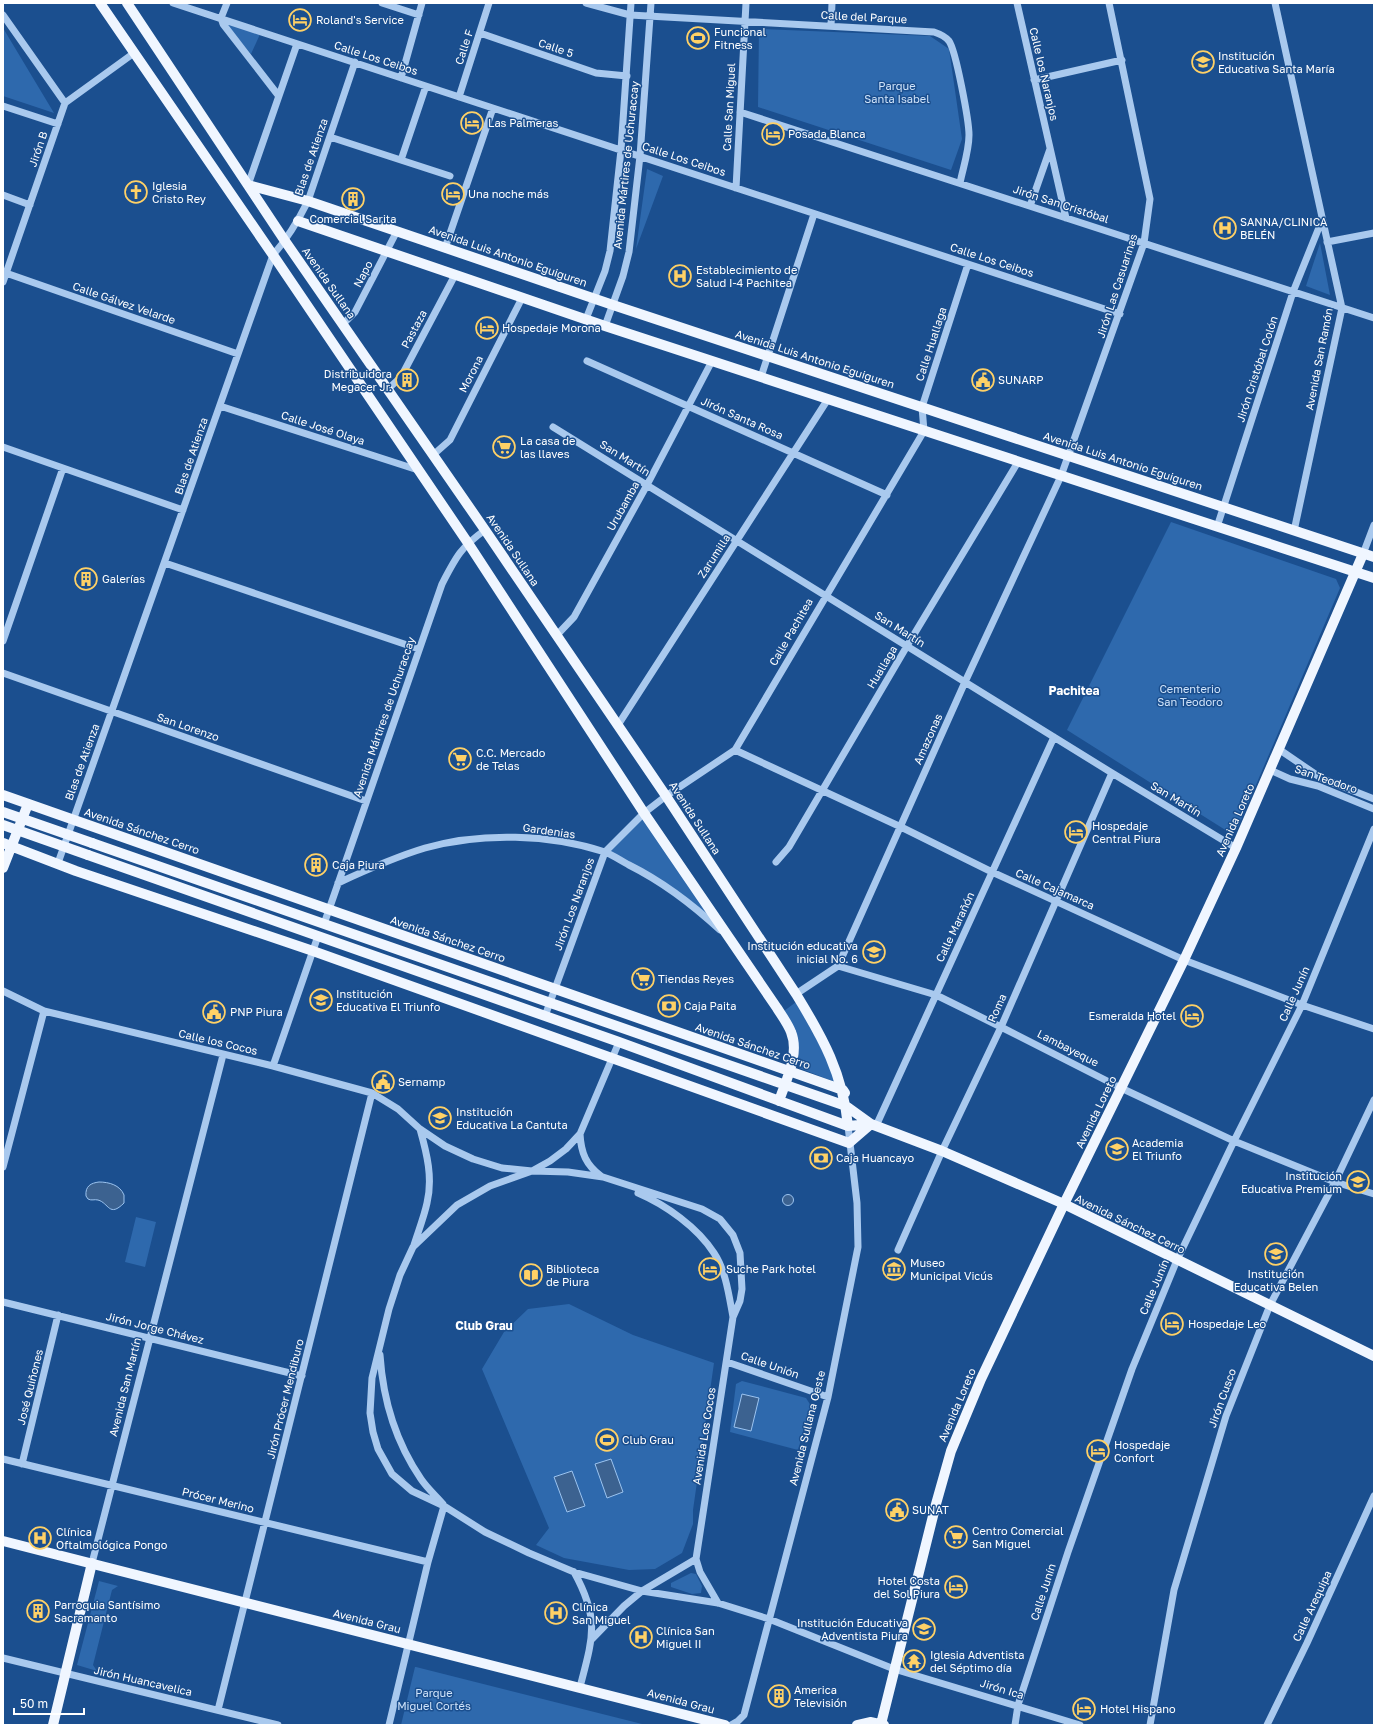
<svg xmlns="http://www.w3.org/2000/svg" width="1377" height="1728" viewBox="0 0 1377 1728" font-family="'Golos Text',sans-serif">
<rect width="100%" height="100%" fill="#1b4f8f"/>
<path fill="#2e69ad" d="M221,18L261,32L251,54Z
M3,28L54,113L3,96Z
M759,29L930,36L949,49L962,139L951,170L758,107Z
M647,169L663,176L636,249Z
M1320,243L1330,295L1306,286Z
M1171,522L1336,579L1340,588L1238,827L1227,831L1067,730Z
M644,813L734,943L696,907L605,852Z
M796,1002L826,1057L835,1082L799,1068L797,1036L784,1011Z
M136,1217L156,1222L145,1267L125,1262Z
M569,1304L633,1335L714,1363L693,1510V1524L682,1553L655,1569L629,1570L564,1558L536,1545L549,1528L482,1369L504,1332L528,1309Z
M742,1381L806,1398L811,1406L798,1450L730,1432L736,1384Z
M691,1573L696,1574L702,1586L701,1593L692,1594L671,1587V1583Z
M99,1581L118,1586L112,1590L93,1665L97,1671L77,1665Z
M415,1667H416L646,1725H401Z"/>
<path fill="#3c6290" stroke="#9cc4f0" d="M99,1182C109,1182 120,1185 124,1195V1203C109,1218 109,1203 98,1200C94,1199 92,1201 88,1199L86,1196C85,1186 91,1183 99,1182Z
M782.5 1200a5.5 5.5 0 1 1 11 0a5.5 5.5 0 1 1-11 0Z
M742,1394L759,1398L751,1431L734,1427Z
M611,1459L623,1492L607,1498L595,1464Z
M572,1471L585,1506L567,1512L554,1477Z"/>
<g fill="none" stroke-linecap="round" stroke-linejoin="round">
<path stroke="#a9c9ee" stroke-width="7" d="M173,3L1120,314
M227,3L221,18L223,24L278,95
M382,3L419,15
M586,3L630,15L934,32C940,34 945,36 949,41C956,51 969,121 969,135C969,151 963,168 960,183
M1017,3L1066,218
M1275,3L1342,308L1294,531
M3,15L65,103
M831,26L832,3
M480,33L596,73L627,76
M401,78L422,3
M1034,80L1122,60
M459,97L489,3
M3,106L58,124
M740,112L1374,318
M330,137L450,176
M401,160L426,86
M248,185L297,44
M736,188L746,3
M3,195L30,205
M1030,206L1050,149
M1327,242L1374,233
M445,248L493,108
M3,272L238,354
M3,282L65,103L134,53
M586,319L605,271L610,251L621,150L631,3
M343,324L355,312L397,231
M605,326L623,276L629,252L640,156L651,3
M587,361L887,495
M761,377L814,214
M388,389L401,377L455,275
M220,406L418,470
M553,427L1112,773L1236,848
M3,447L183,510
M433,455L450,440L522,298
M1217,527L1293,292L1322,220
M1363,554L1374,525
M165,563L419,649
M556,636L574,617L647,485L712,361
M3,641L63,468
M3,673L366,801
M618,725L828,399
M735,750L901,827L992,872L1184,960L1302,1005L1374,1029
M1280,750L1321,778L1374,799
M1270,770L1290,779L1318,786L1374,809
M776,862L789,847L907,646L1018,462
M58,863L273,255C288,238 298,221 308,201L355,62
M338,883C366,870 395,857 425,848C481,832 550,834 605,852C613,855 621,861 629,865C663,882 692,904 720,930
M324,924L442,584C456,557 461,547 485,530
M838,966L936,995L1001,1027L1121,1088L1234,1141L1335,1182L1374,1194
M3,991L44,1011L273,1066L372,1093L398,1109L420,1129L445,1146L473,1159L502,1168L532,1171L568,1172L603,1177L702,1209L720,1219L733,1235L740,1253L742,1289L740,1301L733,1317L696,1559L700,1572L718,1603
M796,994L838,966L965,682L1061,476L1144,243L1150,199L1109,3
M545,1016L605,852L644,813L666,796L735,750L924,431L922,407L968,264
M619,1042L580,1134L566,1149L550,1161L532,1171L490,1186L457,1205L413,1247L400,1275L389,1309L372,1378L370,1413L373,1432L378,1449L392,1474L412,1491L444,1506L485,1532L529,1553L574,1572L642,1591L718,1603L769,1619L894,1669L1080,1725
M273,1066L318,936
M876,1126L1054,737
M580,1134C581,1153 586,1165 601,1176
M3,1167L44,1011
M638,1193C666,1205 697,1227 714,1253C726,1271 729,1296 733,1317
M414,1245C418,1232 424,1217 427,1203C433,1178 427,1154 420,1129
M898,1250L942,1151L1001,1027L1112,773
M3,1302L302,1376
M380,1355C383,1400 395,1441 421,1479C427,1488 436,1496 443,1504
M727,1362L828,1397
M3,1459L428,1562
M22,1464L58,1315
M92,1563L223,1055
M574,1572C600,1619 593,1637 580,1687
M592,1639L624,1606L642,1591L696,1559
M3,1658L278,1725
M218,1710L372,1093
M389,1725L428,1562L444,1506
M731,1725L738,1721L744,1715L828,1397L858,1247L857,1203L848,1126
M1015,1725L1018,1705L1068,1552L1132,1369L1177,1260L1234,1141L1302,1005L1374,829
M1150,1725L1174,1590L1226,1416L1270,1305L1335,1182L1374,1100
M1267,1725L1307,1643L1374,1496"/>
<path stroke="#f0f6ff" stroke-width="10" d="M100,3L273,255L468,543L644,813L777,1008C782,1016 788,1024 791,1032C800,1054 786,1080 779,1101
M127,3L285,241L485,530L666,796L796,994C823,1038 843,1074 848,1126
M248,185L308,201L613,305L1374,557
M298,221L605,326L1374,578
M3,795L843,1090L845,1093
M3,843L76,871L313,951L849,1143L871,1124
M92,843L846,1106L871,1124L942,1151L1064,1204L1374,1356
M88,855L619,1042L848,1126L871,1124
M3,868L28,804
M3,1541L725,1725
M881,1724L936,1504L951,1451L981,1379L1064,1204L1184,960L1236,848L1363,554
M53,1725L92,1563
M857,1725L870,1722L884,1725"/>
<path stroke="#f0f6ff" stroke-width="10" d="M3,812L92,843
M3,825L88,855"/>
</g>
<defs>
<g id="hotel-ring" transform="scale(1.15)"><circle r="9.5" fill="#1b4f8f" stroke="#ffd166" stroke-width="1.5"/><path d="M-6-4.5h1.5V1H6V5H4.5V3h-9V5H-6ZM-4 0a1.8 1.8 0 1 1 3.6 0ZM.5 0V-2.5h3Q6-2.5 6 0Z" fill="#ffd166"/></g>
<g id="stadium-ring" transform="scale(1.15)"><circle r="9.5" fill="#1b4f8f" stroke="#ffd166" stroke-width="1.5"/><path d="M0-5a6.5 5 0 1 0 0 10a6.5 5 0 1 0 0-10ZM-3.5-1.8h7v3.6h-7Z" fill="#ffd166"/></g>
<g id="school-ring" transform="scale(1.15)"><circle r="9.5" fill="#1b4f8f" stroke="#ffd166" stroke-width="1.5"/><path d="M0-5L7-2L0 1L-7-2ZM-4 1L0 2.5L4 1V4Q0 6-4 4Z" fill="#ffd166"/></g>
<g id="church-ring" transform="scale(1.15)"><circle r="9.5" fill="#1b4f8f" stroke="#ffd166" stroke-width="1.5"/><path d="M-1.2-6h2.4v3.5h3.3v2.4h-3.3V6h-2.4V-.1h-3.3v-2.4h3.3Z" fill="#ffd166"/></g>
<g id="building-ring" transform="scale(1.15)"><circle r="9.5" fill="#1b4f8f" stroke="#ffd166" stroke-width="1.5"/><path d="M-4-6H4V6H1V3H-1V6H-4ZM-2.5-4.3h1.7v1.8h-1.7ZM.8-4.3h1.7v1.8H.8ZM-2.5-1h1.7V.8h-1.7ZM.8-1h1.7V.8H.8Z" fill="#ffd166"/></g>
<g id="hospital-ring" transform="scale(1.15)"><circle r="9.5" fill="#1b4f8f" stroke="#ffd166" stroke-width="1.5"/><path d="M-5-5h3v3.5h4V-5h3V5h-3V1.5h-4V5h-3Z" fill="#ffd166"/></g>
<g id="civic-ring" transform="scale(1.15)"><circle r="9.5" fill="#1b4f8f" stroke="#ffd166" stroke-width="1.5"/><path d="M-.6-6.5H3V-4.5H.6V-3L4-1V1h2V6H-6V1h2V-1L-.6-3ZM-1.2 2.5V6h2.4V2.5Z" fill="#ffd166"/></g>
<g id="supermarket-ring" transform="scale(1.15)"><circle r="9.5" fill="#1b4f8f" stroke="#ffd166" stroke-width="1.5"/><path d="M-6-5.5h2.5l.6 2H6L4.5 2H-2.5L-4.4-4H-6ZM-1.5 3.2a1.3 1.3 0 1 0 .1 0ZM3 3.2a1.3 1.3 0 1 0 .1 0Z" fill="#ffd166"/></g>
<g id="bank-ring" transform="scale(1.15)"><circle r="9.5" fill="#1b4f8f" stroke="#ffd166" stroke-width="1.5"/><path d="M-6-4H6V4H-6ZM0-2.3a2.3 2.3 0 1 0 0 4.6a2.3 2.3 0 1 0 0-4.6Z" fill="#ffd166"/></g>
<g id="museum-ring" transform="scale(1.15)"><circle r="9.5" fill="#1b4f8f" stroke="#ffd166" stroke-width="1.5"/><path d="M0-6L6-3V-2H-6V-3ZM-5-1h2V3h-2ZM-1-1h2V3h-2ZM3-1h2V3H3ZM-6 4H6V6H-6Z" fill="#ffd166"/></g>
<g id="library-ring" transform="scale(1.15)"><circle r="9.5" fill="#1b4f8f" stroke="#ffd166" stroke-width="1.5"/><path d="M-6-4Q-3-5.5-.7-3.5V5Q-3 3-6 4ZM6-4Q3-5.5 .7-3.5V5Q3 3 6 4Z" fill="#ffd166"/></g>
<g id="temple-ring" transform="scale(1.15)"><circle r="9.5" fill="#1b4f8f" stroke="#ffd166" stroke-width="1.5"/><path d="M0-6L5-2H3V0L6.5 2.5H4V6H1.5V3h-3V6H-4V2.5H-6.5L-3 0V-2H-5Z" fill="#ffd166"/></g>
</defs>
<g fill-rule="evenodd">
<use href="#hotel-ring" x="300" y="20"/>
<use href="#stadium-ring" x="698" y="38"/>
<use href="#school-ring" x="1203" y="62"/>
<use href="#hotel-ring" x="472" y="123"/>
<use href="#hotel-ring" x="773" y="134"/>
<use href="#church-ring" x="136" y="192"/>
<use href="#hotel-ring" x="453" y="194"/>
<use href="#building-ring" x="353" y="199"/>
<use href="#hospital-ring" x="1225" y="228"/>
<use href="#hospital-ring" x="680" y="276"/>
<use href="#hotel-ring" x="487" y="328"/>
<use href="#building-ring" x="407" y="380"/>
<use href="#civic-ring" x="983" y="380"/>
<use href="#supermarket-ring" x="504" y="447"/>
<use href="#building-ring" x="86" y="579"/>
<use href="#supermarket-ring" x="460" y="759"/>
<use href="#hotel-ring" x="1076" y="832"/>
<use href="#building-ring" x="316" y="865"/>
<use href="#school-ring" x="874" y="952"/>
<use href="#supermarket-ring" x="643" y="979"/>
<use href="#school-ring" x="321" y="1000"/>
<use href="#bank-ring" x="669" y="1006"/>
<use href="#civic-ring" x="214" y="1012"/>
<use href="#hotel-ring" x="1192" y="1016"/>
<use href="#civic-ring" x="383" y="1082"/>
<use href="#school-ring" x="440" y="1118"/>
<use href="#school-ring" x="1117" y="1149"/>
<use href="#bank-ring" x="821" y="1158"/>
<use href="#school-ring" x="1358" y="1182"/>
<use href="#school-ring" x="1276" y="1254"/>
<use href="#hotel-ring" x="710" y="1269"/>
<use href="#museum-ring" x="894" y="1269"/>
<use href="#library-ring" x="531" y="1275"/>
<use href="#hotel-ring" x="1172" y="1324"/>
<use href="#stadium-ring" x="607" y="1440"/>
<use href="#hotel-ring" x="1098" y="1451"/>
<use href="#civic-ring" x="897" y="1510"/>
<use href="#supermarket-ring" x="956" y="1537"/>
<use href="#hospital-ring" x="40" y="1538"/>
<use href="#hotel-ring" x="956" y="1587"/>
<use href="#building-ring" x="38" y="1611"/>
<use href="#hospital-ring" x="556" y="1613"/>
<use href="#school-ring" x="924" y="1629"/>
<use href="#hospital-ring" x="641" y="1637"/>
<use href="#temple-ring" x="914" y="1661"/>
<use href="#building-ring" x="779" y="1696"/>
<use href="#hotel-ring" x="1084" y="1709"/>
</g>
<g text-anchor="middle" stroke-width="3" stroke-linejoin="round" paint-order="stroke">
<g font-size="11" fill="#fff" stroke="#1b4f8f">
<text transform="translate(864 17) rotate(3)" y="4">Calle del Parque</text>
<text transform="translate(464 47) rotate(-72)" y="4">Calle F</text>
<text transform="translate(556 48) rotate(19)" y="4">Calle 5</text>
<text transform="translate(376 58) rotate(18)" y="4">Calle Los Ceibos</text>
<text transform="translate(1044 74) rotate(77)" y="4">Calle los Naranjos</text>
<text transform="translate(729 107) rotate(-87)" y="4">Calle San Miguel</text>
<text transform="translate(38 149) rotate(-71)" y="4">Jirón B</text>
<text transform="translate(311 157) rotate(-71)" y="4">Blas de Atienza</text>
<text transform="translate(684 159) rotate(18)" y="4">Calle Los Ceibos</text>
<text transform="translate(626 165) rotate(-84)" y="4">Avenida Mártires de Uchuraccay</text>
<text transform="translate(1061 204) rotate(18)" y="4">Jirón San Cristóbal</text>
<text transform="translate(508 256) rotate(19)" y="4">Avenida Luis Antonio Eguiguren</text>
<text transform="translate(992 260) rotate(18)" y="4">Calle Los Ceibos</text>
<text transform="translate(363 274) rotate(-62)" y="4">Napo</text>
<text transform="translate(329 283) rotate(55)" y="4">Avenida Sullana</text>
<text transform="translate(1117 286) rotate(-72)" y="4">Jirón Las Casuarinas</text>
<text transform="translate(124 303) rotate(19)" y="4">Calle Gálvez Velarde</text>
<text transform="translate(414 329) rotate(-62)" y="4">Pastaza</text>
<text transform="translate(931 344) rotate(-72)" y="4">Calle Huallaga</text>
<text transform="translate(815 359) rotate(18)" y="4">Avenida Luis Antonio Eguiguren</text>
<text transform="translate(1319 359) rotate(-79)" y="4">Avenida San Ramón</text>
<text transform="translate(1257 369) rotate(-72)" y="4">Jirón Cristóbal Colón</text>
<text transform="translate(471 374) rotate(-63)" y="4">Morona</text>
<text transform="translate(742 418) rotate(24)" y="4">Jirón Santa Rosa</text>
<text transform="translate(323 428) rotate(18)" y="4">Calle José Olaya</text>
<text transform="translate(191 456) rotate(-71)" y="4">Blas de Atienza</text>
<text transform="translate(625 458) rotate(32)" y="4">San Martín</text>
<text transform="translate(1123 461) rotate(18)" y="4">Avenida Luis Antonio Eguiguren</text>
<text transform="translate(623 506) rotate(-61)" y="4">Urubamba</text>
<text transform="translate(513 550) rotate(56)" y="4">Avenida Sullana</text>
<text transform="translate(714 556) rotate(-57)" y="4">Zarumilla</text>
<text transform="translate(900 629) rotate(32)" y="4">San Martín</text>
<text transform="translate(791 632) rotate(-60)" y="4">Calle Pachitea</text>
<text transform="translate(882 667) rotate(-59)" y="4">Huallaga</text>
<text transform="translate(384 717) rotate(-71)" y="4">Avenida Mártires de Uchuraccay</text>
<text transform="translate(188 727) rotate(19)" y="4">San Lorenzo</text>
<text transform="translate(928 739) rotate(-66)" y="4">Amazonas</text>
<text transform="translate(82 762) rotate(-70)" y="4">Blas de Atienza</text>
<text transform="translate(1326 779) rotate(19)" y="4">San Teodoro</text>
<text transform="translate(1176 799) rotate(31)" y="4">San Martín</text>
<text transform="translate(695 818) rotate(57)" y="4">Avenida Sullana</text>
<text transform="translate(1235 820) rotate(-66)" y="4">Avenida Loreto</text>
<text transform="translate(142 831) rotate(19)" y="4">Avenida Sánchez Cerro</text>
<text transform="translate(549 831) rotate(8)" y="4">Gardenias</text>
<text transform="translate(1055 889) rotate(24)" y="4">Calle Cajamarca</text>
<text transform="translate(574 904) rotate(-70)" y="4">Jirón Los Naranjos</text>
<text transform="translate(955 927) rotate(-65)" y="4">Calle Marañón</text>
<text transform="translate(448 939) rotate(19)" y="4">Avenida Sánchez Cerro</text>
<text transform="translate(1294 994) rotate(-66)" y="4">Calle Junín</text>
<text transform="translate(997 1008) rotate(-66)" y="4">Roma</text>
<text transform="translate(218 1042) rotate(13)" y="4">Calle los Cocos</text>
<text transform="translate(753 1046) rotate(19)" y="4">Avenida Sánchez Cerro</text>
<text transform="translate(1068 1048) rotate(27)" y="4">Lambayeque</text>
<text transform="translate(1096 1112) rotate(-64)" y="4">Avenida Loreto</text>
<text transform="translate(1130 1224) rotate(26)" y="4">Avenida Sánchez Cerro</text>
<text transform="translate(1154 1287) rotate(-67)" y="4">Calle Junín</text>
<text transform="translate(155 1328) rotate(14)" y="4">Jirón Jorge Chávez</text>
<text transform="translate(770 1365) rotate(19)" y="4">Calle Unión</text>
<text transform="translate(30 1387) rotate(-76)" y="4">José Quiñones</text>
<text transform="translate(125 1387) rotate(-76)" y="4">Avenida San Martín</text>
<text transform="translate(1222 1398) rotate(-70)" y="4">Jirón Cusco</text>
<text transform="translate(285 1399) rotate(-76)" y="4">Jirón Prócer Mendiburo</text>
<text transform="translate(957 1405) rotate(-67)" y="4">Avenida Loreto</text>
<text transform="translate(807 1428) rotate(-76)" y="4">Avenida Sullana Oeste</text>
<text transform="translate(704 1436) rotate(-81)" y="4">Avenida Los Cocos</text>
<text transform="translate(218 1500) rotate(14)" y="4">Prócer Merino</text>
<text transform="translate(1043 1592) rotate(-72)" y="4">Calle Junín</text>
<text transform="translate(1312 1606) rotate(-65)" y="4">Calle Arequipa</text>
<text transform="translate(367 1621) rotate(14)" y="4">Avenida Grau</text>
<text transform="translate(143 1681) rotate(13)" y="4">Jirón Huancavelica</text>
<text transform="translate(1002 1689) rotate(17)" y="4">Jirón Ica</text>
<text transform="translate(681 1701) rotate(15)" y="4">Avenida Grau</text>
</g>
<g font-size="11" fill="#fff" stroke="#1b4f8f" text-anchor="start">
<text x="316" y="24">Roland's Service</text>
<text x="714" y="36">Funcional<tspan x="714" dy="13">Fitness</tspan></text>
<text x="1218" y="60">Institución<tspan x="1218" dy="13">Educativa Santa María</tspan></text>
<text x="488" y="127">Las Palmeras</text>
<text x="788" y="138">Posada Blanca</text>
<text x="152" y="190">Iglesia<tspan x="152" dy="13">Cristo Rey</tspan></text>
<text x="468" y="198">Una noche más</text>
<text x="353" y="223" text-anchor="middle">Comercial Sarita</text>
<text x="1240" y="226">SANNA/CLINICA<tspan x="1240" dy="13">BELÉN</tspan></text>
<text x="696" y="274">Establecimiento de<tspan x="696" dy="13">Salud I-4 Pachitea</tspan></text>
<text x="502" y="332">Hospedaje Morona</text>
<text x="392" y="378" text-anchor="end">Distribuidora<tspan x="392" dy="13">Megacer Jr.</tspan></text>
<text x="998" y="384">SUNARP</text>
<text x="520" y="445">La casa de<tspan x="520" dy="13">las llaves</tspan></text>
<text x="102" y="583">Galerías</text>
<text x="476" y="757">C.C. Mercado<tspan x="476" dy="13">de Telas</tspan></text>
<text x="1092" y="830">Hospedaje<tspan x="1092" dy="13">Central Piura</tspan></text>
<text x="332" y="869">Caja Piura</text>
<text x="858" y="950" text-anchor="end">Institución educativa<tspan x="858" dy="13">inicial No. 6</tspan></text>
<text x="658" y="983">Tiendas Reyes</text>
<text x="336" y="998">Institución<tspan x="336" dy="13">Educativa El Triunfo</tspan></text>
<text x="684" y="1010">Caja Paita</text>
<text x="230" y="1016">PNP Piura</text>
<text x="1176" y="1020" text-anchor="end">Esmeralda Hotel</text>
<text x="398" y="1086">Sernamp</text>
<text x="456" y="1116">Institución<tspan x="456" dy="13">Educativa La Cantuta</tspan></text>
<text x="1132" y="1147">Academia<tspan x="1132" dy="13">El Triunfo</tspan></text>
<text x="836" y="1162">Caja Huancayo</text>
<text x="1342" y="1180" text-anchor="end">Institución<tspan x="1342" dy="13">Educativa Premium</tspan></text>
<text x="910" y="1267">Museo<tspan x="910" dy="13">Municipal Vicús</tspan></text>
<text x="546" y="1273">Biblioteca<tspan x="546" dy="13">de Piura</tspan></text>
<text x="726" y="1273">Suche Park hotel</text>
<text x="1276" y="1278" text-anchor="middle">Institución<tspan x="1276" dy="13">Educativa Belen</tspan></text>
<text x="1188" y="1328">Hospedaje Leo</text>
<text x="622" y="1444">Club Grau</text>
<text x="1114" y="1449">Hospedaje<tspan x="1114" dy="13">Confort</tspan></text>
<text x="912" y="1514">SUNAT</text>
<text x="972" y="1535">Centro Comercial<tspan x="972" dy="13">San Miguel</tspan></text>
<text x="56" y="1536">Clínica<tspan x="56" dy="13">Oftalmológica Pongo</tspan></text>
<text x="940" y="1585" text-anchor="end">Hotel Costa<tspan x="940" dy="13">del Sol Piura</tspan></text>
<text x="54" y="1609">Parroquia Santísimo<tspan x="54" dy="13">Sacramanto</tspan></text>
<text x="572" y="1611">Clínica<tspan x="572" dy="13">San Miguel</tspan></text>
<text x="908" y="1627" text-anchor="end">Institución Educativa<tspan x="908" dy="13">Adventista Piura</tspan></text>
<text x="656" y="1635">Clínica San<tspan x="656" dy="13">Miguel II</tspan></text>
<text x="930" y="1659">Iglesia Adventista<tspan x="930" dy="13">del Séptimo día</tspan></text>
<text x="794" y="1694">America<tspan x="794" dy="13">Televisión</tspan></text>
<text x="1100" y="1713">Hotel Hispano</text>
</g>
<g font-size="11" fill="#cfe3fa" stroke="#1b4f8f">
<text x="897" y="90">Parque<tspan x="897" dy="13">Santa Isabel</tspan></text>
<text x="1190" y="693">Cementerio<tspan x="1190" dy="13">San Teodoro</tspan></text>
<text x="434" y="1697">Parque<tspan x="434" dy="13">Miguel Cortés</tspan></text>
</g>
<g font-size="12" font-weight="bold" fill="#fff" stroke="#1b4f8f">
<text x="1074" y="695">Pachitea</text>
<text x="484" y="1330">Club Grau</text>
</g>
</g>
<rect width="1377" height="1728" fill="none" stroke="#ffffff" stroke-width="8"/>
<path d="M14 1708v6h70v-6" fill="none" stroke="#ffffff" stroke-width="2"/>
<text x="20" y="1708" font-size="12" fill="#ffffff" stroke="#1b4f8f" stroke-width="3" paint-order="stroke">50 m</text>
</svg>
